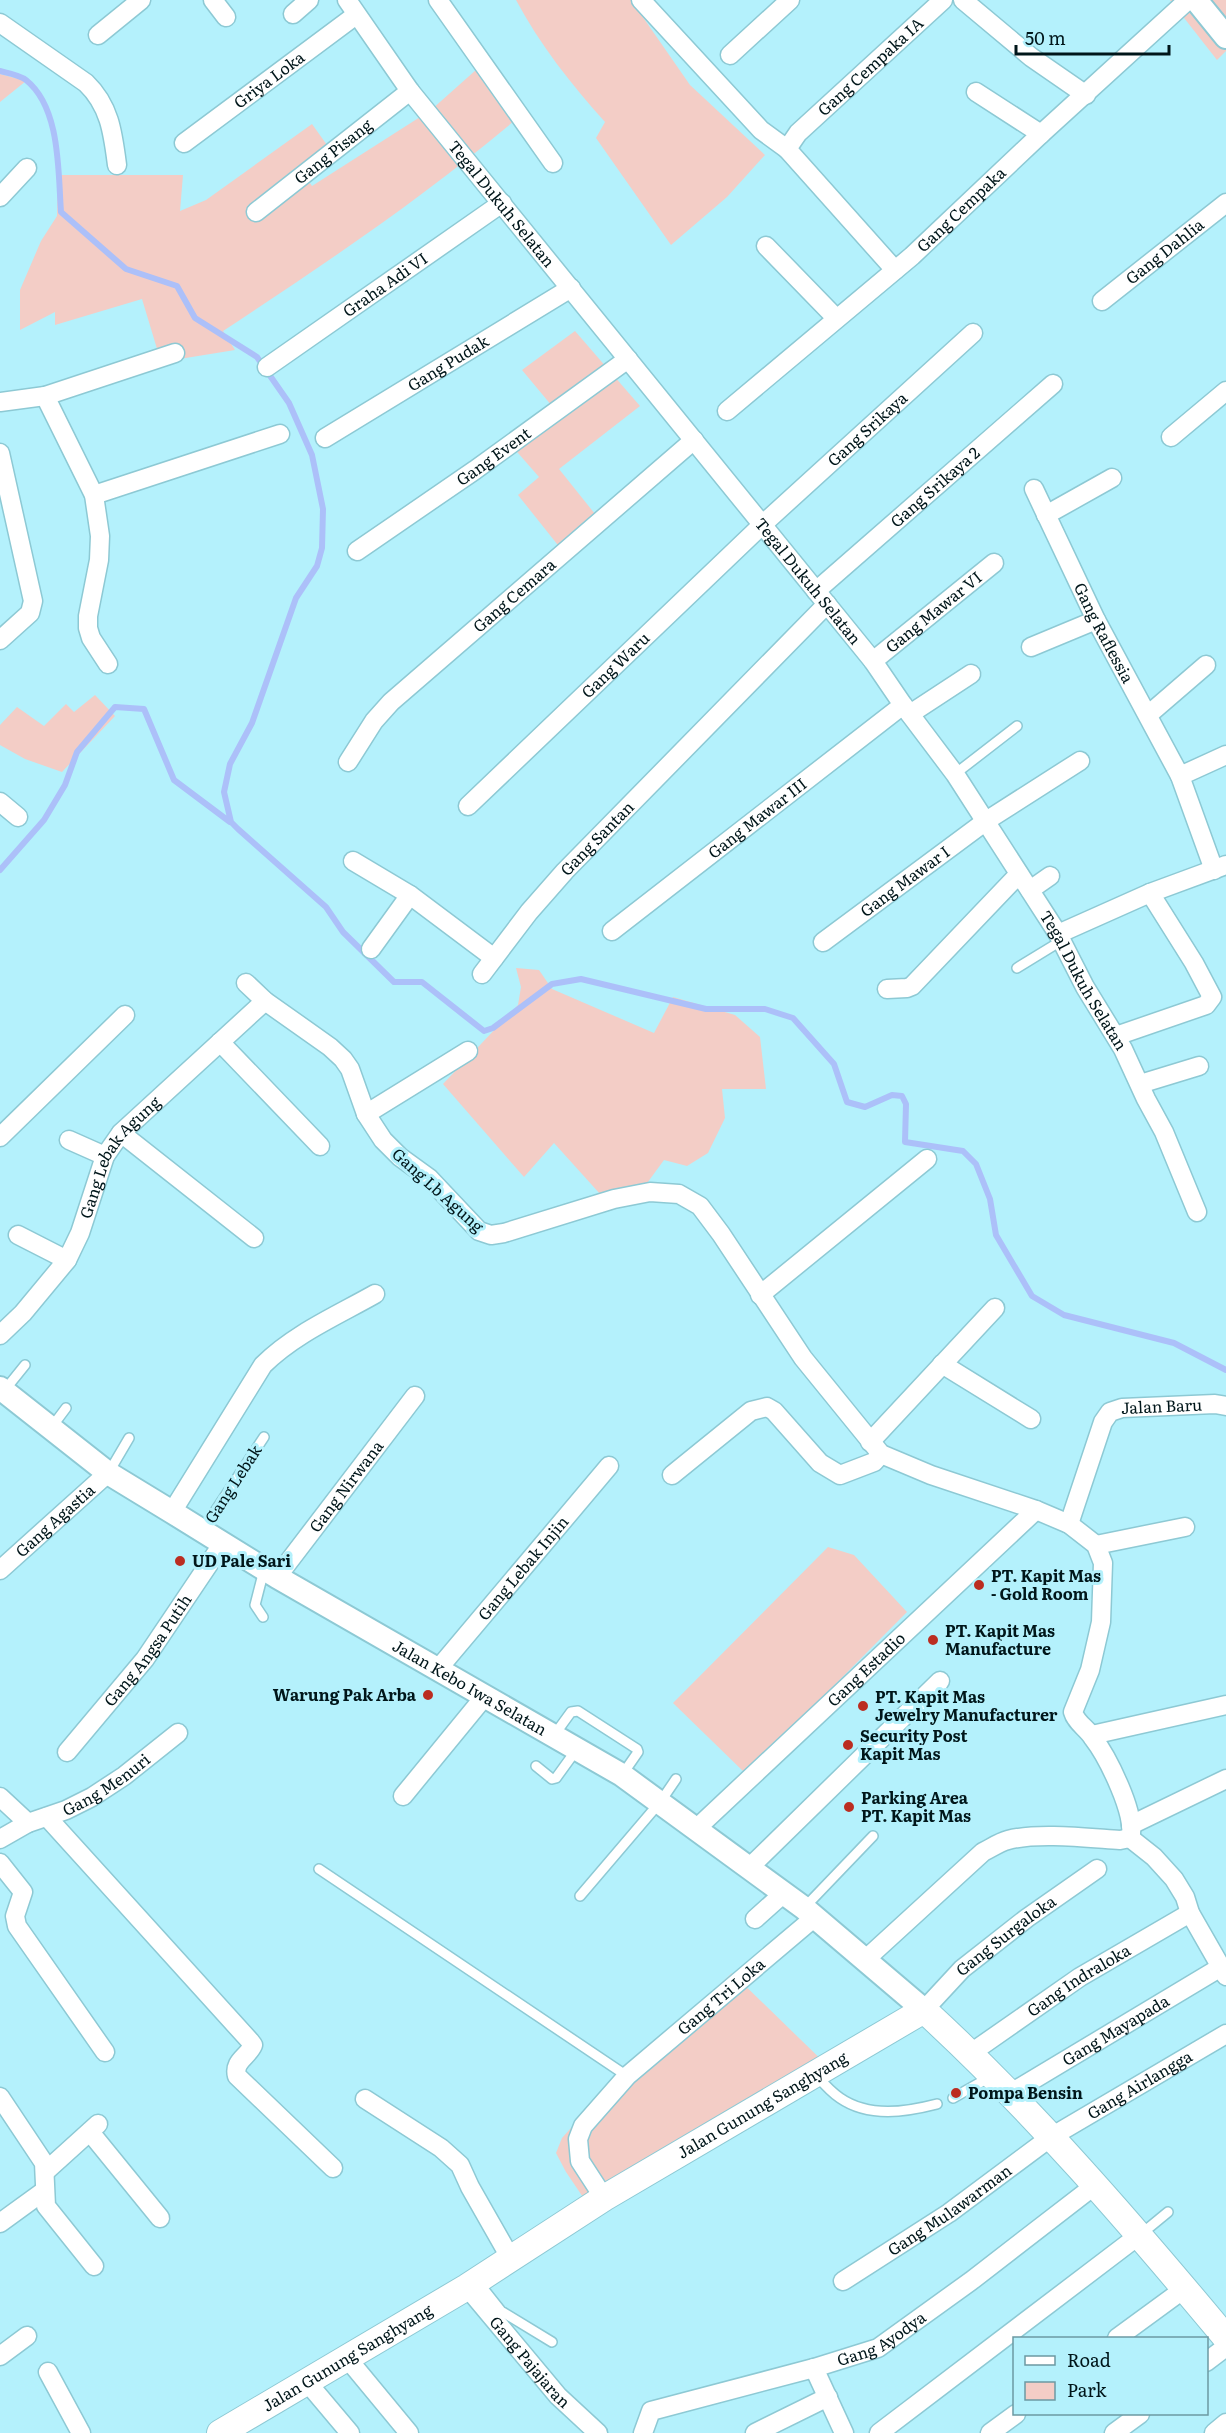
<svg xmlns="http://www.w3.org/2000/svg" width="1226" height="2433" viewBox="0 0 1226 2433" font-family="Literata,serif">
<rect width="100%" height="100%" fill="#b4f1fc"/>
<path fill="#f3cdc6" d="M516,0H631L690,85L765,155L727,197L671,245L596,138L605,122C571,84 540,45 516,0Z
M1170,0H1226V51L1217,60Z
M486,61L527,110C433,191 328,262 223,331L235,350L161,362L142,299L55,325V312L20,330V290L41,241L57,216L58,175H183L180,211L206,200L312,124L332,152L301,170L312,186L431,110Z
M0,74L26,81L0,102Z
M575,331L640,406L559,469L603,524L565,554L518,495L539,477L511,445L557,412L522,370Z
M95,695L115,716L62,772L25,759L0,745V725L17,707L44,726L66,704L74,712Z
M516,968L539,970L552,989L654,1033L673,997L735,1015L760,1037L766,1089H722L725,1118L708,1153L687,1166L664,1160L634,1201L610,1205L554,1143L524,1177L443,1084L518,1005L521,987Z
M828,1547L854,1555L907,1612L746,1774L673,1703Z
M732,1973L833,2071L593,2212L566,2172L556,2153L562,2138L603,2092Z"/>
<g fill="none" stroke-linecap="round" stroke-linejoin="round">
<path stroke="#acc0f9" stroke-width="6" d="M0,71C8,73 20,75 26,80C61,108 58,173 61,212L126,269L177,286L195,318L257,357L289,403L312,455L323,509L322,548L317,566L296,598L252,723L230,764L224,792L231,822L238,829L326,907L343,932L394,982H422L484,1031L493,1028L552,984L581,979L706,1009H765L793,1018L834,1064L847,1102L865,1107L892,1095L902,1096L906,1104L905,1142L963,1151L976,1164L990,1199L996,1235L1032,1296L1064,1315L1174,1343L1226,1370
M0,870L44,820L65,785L77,752L115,707L144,709L174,780L230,822"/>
<g stroke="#8dc9d4" stroke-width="12">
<path id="service" d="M955,774L1017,726
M1017,968L1061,941
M4,1391L25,1365
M51,1428L66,1408
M109,1472L129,1438
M202,1531L264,1437
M263,1617L255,1605L264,1570
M555,1734L571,1712L578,1711L637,1749L638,1752L622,1775
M536,1766L552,1779L556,1778L577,1749
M319,1869L627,2076
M580,1896L661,1801L676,1779
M804,1908L873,1836
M816,2075C823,2083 831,2092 840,2098C869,2118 906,2112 937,2104
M953,2098L990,2077
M1140,2235L1168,2212
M478,2282L501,2311L552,2342"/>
</g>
<g stroke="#8dc9d4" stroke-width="21">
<g id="minor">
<path d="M213,0L226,17"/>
<path id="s1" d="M347,0L410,91L873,661L903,705L955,774L1058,934L1085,987L1123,1049L1146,1099L1164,1132L1197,1212"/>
<path d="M438,0L553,163"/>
<path d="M641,0L761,130L787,149"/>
<path d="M963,0L1031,57L1086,95"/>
<path d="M293,14L309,0"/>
<path d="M0,23L86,83C110,106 113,134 117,165"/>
<path d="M98,35L141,0"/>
<path d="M730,55L790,0"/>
<path d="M976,92L1041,134"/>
<path id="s2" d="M184,143L356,15"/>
<path d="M0,197L27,168"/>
<path id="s3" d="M256,212L410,91"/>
<path d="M766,246L836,318"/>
<path id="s4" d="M895,270L787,149L798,133L943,0"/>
<path id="s5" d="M1102,301L1226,203"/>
<path id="s6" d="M267,367L502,203"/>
<path d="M45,396L94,495L100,536L99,560L88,616V628L91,638L108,664"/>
<path d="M0,402L45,396L175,353"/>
<path id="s7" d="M727,411L912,256L1041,134L1188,0"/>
<path d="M1171,437L1226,391"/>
<path id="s8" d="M325,438L571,288"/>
<path d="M0,453L33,601L30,613L0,640"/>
<path id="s9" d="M1034,489L1096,620L1180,776L1214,870"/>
<path d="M94,495L280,434"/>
<path d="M1046,515L1112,478"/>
<path id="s10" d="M357,551L475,470L628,359"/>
<path id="s11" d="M816,591L1053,384"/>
<path d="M1031,647L1096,620"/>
<path id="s12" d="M873,661L994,563"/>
<path d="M910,714L971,674"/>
<path d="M1148,715L1206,665"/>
<path id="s13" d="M348,762L374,721L391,702L694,440"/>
<path d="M1180,776L1226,755"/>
<path d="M0,802L18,817"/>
<path id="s14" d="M468,806L762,525L973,333"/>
<path d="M353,861L410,895L494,958"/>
<path d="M1030,890L1050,876"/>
<path id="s15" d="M612,931L903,705"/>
<path d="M1058,934L1150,893L1226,865"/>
<path id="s16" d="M823,942L986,821L1080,761"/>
<path d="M371,949L410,895"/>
<path id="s17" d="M482,974L529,912L565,871L827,604"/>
<path d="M246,983L265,1001L330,1047L343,1059L350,1069L366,1114L383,1140L400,1157L429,1178L479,1231L491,1235L504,1233L614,1199L650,1192L679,1194L700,1206L721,1234L803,1358L881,1454L931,1475L1036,1510L1069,1524L1096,1545L1103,1563L1101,1622L1090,1670L1073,1712C1076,1723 1087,1728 1093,1738C1107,1756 1138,1817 1130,1838"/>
<path d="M887,989L907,988L912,986L1019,874"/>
<path d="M1116,1036L1206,1005L1212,997L1194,963L1150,893"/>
<path d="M220,1042L320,1146"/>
<path d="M1140,1084L1199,1066"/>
<path d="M366,1114L468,1051"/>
<path d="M121,1133L254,1238"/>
<path d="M0,1137L125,1015"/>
<path d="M69,1140L105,1156"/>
<path d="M18,1235L67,1260"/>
<path d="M760,1295L927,1159"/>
<path id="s18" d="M0,1335L23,1313L67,1260L80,1233L105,1156L121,1133L265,1001"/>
<path d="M942,1364L1031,1419"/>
<path d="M870,1442L995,1308"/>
<path d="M672,1475L751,1411L767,1407L774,1411L820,1463L840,1475L874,1462L881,1454"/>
<path d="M172,1512L263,1365C294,1334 338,1315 375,1294"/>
<path id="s19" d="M1069,1524L1103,1422L1110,1412L1122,1408L1215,1404L1226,1406"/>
<path d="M1096,1545L1185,1527"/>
<path id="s20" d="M0,1570L108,1473"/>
<path id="s21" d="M277,1577L415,1396"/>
<path id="s22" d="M438,1669L609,1466"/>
<path d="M1092,1735L1226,1705"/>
<path id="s23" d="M67,1752L145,1659L223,1543"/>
<path d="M403,1796L485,1696"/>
<path d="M0,1797L28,1823"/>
<path d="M47,1817L250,2041L253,2045C248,2057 233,2061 237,2076L333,2168"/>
<path d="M1131,1825L1226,1779"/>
<path id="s24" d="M697,1828L1036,1510"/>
<path d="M1130,1838L1154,1857L1174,1879L1185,1897L1190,1913L1226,1976"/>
<path id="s25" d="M0,1839L28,1823L66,1810L92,1797L124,1776L178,1733"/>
<path d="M0,1863L23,1892L15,1916L17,1926L105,2052"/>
<path d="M749,1868L940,1681"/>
<path d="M755,1919L784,1893"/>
<path d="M866,1959L983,1852C991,1848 1000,1842 1008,1840C1038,1832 1089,1838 1120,1840L1130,1838"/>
<path id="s26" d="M924,2010L962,1969L1027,1918L1097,1869"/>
<path id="s27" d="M971,2053L1080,1977L1190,1913"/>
<path id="s28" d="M1011,2093L1221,1967"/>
<path d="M0,2097L44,2163L46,2206L94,2266"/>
<path d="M365,2099L441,2148L460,2165L470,2187L511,2259"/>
<path d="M90,2132L160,2218"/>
<path d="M46,2171L98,2124"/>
<path id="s29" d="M604,2198L580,2161L578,2139L583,2126L627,2076L815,1917"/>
<path d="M0,2223L44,2191"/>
<path id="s30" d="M843,2281L949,2213L1051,2137L1226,2034"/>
<path id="s31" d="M467,2287L558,2396L598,2433"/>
<path d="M1117,2338L1184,2289"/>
<path d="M0,2356L27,2336"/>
<path d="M347,2358L409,2433"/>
<path d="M1206,2362L1226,2347"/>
<path d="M814,2368L844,2433"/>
<path d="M48,2372L81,2433"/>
<path d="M307,2382L350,2433"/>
<path id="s32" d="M643,2433L651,2411L814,2368L878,2348L971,2281L1094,2186"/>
<path d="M755,2433L828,2397"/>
<path d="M879,2433L1138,2236"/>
<path d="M990,2433L1016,2414"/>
<path d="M1114,2433L1140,2414"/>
<path d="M1214,2433L1226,2423"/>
</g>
</g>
<g stroke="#8dc9d4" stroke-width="26">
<g id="tertiary">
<path d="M1196,0L1226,37"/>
<path id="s33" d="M0,1388L108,1473L172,1512L277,1577L622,1775L804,1908L924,2010"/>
</g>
</g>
<g stroke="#8dc9d4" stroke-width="28">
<g id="secondary">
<path id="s34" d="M220,2433L467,2287L604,2198L924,2010C1034,2111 1131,2224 1226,2338"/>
</g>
</g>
<use href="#service" stroke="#fff" stroke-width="9"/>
<use href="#minor" stroke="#fff" stroke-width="18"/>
<use href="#tertiary" stroke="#fff" stroke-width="22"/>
<use href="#secondary" stroke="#fff" stroke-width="26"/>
</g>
<g fill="#bb2d21" stroke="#b4f1fc" stroke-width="2">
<circle cx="180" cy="1561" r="6"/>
<circle cx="979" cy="1585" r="6"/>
<circle cx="933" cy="1640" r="6"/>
<circle cx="428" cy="1695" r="6"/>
<circle cx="863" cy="1706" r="6"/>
<circle cx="848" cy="1745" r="6"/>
<circle cx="849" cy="1807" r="6"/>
<circle cx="956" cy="2093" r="6"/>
</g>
<g text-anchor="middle" stroke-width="6" stroke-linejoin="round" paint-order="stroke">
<g font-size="16" fill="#00161a" stroke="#b4f1fc">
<text dy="6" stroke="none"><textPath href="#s4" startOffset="280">Gang Cempaka IA</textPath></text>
<text dy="6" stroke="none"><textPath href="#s2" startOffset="106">Griya Loka</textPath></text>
<text dy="6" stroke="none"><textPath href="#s3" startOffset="98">Gang Pisang</textPath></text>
<text dy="6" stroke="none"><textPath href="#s1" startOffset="256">Tegal Dukuh Selatan</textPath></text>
<text dy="6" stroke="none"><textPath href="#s7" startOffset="309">Gang Cempaka</textPath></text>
<text dy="6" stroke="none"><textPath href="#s5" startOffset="80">Gang Dahlia</textPath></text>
<text dy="6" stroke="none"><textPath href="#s6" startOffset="144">Graha Adi VI</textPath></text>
<text dy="6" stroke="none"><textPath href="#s8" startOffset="144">Gang Pudak</textPath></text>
<text dy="6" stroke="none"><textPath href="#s14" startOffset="549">Gang Srikaya</textPath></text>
<text dy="6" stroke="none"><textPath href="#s10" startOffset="166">Gang Event</textPath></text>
<text dy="6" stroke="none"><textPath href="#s11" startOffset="158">Gang Srikaya 2</textPath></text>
<text dy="6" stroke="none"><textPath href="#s1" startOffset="742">Tegal Dukuh Selatan</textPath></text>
<text dy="6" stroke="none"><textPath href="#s13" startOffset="237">Gang Cemara</textPath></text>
<text dy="6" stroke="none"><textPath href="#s12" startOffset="78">Gang Mawar VI</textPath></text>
<text dy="6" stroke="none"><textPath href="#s9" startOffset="160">Gang Raflessia</textPath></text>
<text dy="6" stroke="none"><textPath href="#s14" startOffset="204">Gang Waru</textPath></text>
<text dy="6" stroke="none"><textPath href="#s15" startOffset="184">Gang Mawar III</textPath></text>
<text dy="6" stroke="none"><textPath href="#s17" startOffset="178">Gang Santan</textPath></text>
<text dy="6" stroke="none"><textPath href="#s16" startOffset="102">Gang Mawar I</textPath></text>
<text dy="6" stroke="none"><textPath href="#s1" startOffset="1228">Tegal Dukuh Selatan</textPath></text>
<text dy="6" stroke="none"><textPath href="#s18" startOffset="218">Gang Lebak Agung</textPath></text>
<text transform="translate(438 1190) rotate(42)" y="6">Gang Lb Agung</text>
<text dy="6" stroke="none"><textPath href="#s19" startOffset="172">Jalan Baru</textPath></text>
<text transform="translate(233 1484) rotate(-57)" y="6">Gang Lebak</text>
<text dy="6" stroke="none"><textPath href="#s21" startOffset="114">Gang Nirwana</textPath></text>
<text dy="6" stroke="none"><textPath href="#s20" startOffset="74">Gang Agastia</textPath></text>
<text dy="6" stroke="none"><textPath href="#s22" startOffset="132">Gang Lebak Injin</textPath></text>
<text dy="6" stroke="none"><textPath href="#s23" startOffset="130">Gang Angsa Putih</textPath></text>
<text dy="6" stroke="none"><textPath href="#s24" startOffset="232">Gang Estadio</textPath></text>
<text dy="6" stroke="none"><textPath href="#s33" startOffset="558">Jalan Kebo Iwa Selatan</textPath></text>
<text dy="6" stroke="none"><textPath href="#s25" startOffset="120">Gang Menuri</textPath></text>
<text dy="6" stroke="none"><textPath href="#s26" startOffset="111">Gang Surgaloka</textPath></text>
<text dy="6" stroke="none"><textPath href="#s27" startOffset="130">Gang Indraloka</textPath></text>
<text dy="6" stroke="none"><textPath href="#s29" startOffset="270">Gang Tri Loka</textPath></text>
<text dy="6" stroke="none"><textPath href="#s28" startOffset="122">Gang Mayapada</textPath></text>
<text dy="6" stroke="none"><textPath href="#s30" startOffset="356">Gang Airlangga</textPath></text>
<text dy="6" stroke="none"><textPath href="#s34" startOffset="634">Jalan Gunung Sanghyang</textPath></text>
<text dy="6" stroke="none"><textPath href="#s30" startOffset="128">Gang Mulawarman</textPath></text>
<text dy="6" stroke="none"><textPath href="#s32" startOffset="266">Gang Ayodya</textPath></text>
<text dy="6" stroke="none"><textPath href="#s34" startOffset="148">Jalan Gunung Sanghyang</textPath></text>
<text dy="6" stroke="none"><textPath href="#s31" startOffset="98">Gang Pajajaran</textPath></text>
</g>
<g font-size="16" font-weight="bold" fill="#00161a" stroke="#b4f1fc" text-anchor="start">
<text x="192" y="1567">UD Pale Sari</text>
<text x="991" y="1582">PT. Kapit Mas<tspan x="991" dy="18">- Gold Room</tspan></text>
<text x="945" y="1637">PT. Kapit Mas<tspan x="945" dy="18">Manufacture</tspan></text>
<text x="416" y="1701" text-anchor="end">Warung Pak Arba</text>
<text x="875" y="1703">PT. Kapit Mas<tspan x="875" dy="18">Jewelry Manufacturer</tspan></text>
<text x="860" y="1742">Security Post<tspan x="860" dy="18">Kapit Mas</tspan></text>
<text x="861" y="1804">Parking Area<tspan x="861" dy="18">PT. Kapit Mas</tspan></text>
<text x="968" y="2099">Pompa Bensin</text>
</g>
</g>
<rect x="1013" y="2337" width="195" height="78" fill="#b4f1fc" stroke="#6c99a2" stroke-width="1.5"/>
<rect x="1025" y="2356" width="30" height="9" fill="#ffffff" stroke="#6c99a2" stroke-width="1.5"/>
<text x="1067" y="2367" font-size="18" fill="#00161a">Road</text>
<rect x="1025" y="2382" width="30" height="18" fill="#f3cdc6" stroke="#6c99a2" stroke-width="1.5"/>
<text x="1067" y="2397" font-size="18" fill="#00161a">Park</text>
<path d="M1016 45v9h153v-9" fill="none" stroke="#00161a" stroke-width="3"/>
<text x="1025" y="45" font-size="18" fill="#00161a" stroke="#b4f1fc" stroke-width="4.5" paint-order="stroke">50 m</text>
</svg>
